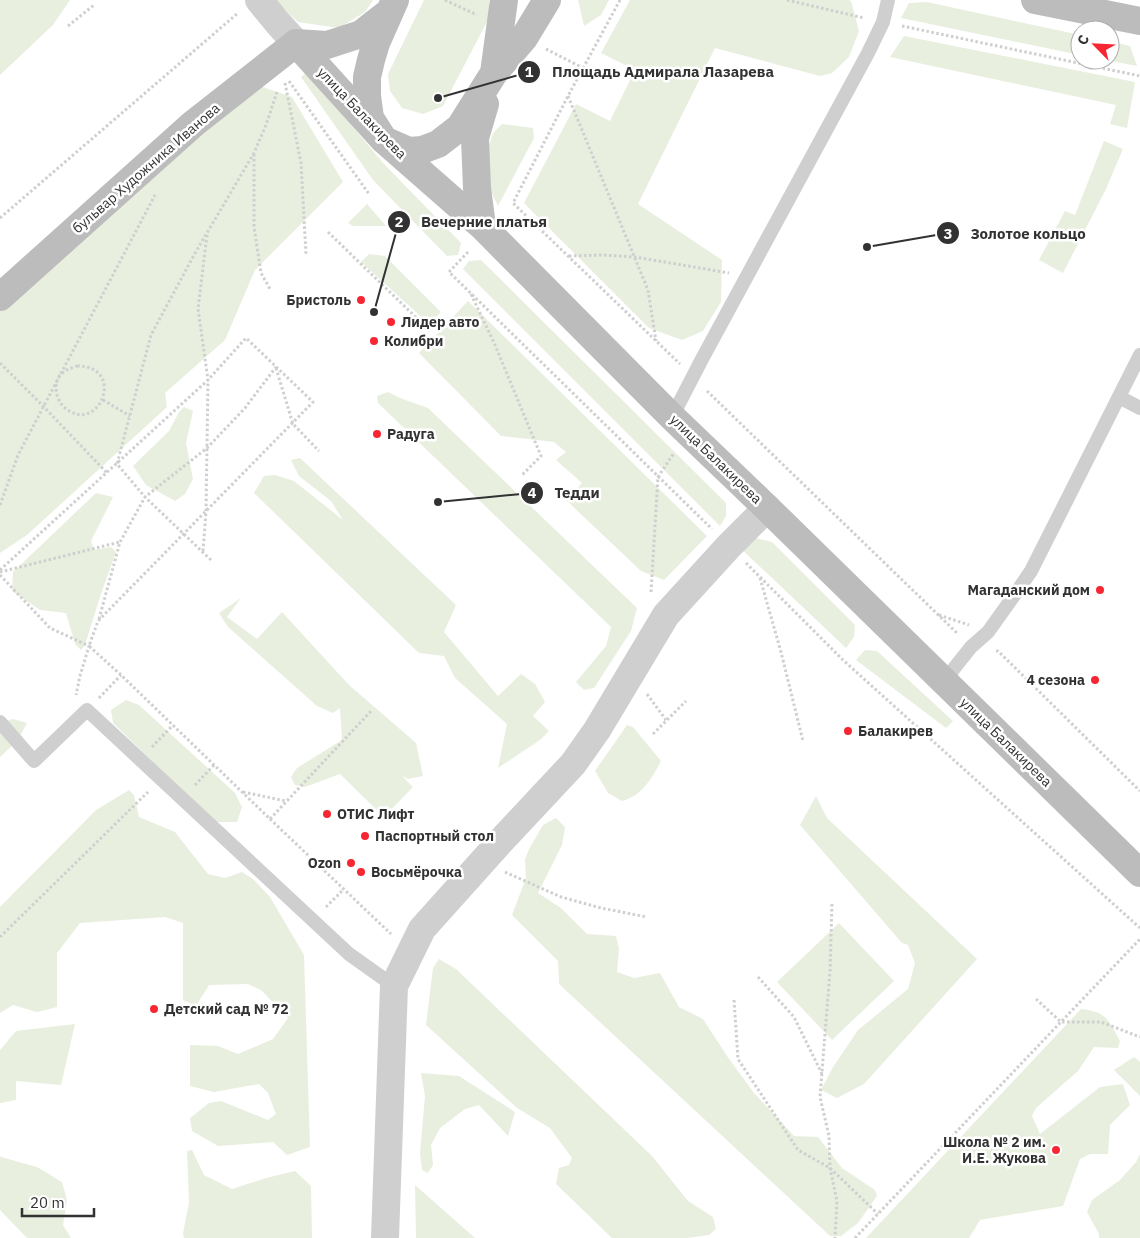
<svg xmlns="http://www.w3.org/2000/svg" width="1140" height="1238" viewBox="0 0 1140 1238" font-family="'IBM Plex Sans',sans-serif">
<rect width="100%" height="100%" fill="#fff"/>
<path fill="#e8efdf" d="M0,0H70L53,25L0,75Z
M274,0H373L365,12L339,28L298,22Z
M424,0H489L490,16L443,106L423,114L402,108L390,91L388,74Z
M578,0H609L601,15L584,26Z
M630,0H849L851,1L859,31L849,57L832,73L820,76L715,48L638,204L722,260L721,302L703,331L682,340L649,328L524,203L576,104L610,121L635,70L601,53Z
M927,2L1080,35V55L901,18L909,3Z
M904,36L1135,82L1127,128L1110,124L1116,105L890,57Z
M1110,41L1130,46L1137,66L1106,60H1110Z
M307,72L384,164L461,243L458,255L447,256L373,180L301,77Z
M254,84L292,97L343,182L255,270L225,340L165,393L167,407L27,535L0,553V308Z
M502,124L533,128L534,138L498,206L487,183L485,158L493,133Z
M1104,141L1123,149L1106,189L1063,273L1039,260L1065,211L1075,215Z
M367,204L386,226H353L348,223Z
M369,254L385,256L441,312L429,324L361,262Z
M481,260L726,503V516L720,526L463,269L469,261Z
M468,301L707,536L664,580L641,571L566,500L582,483L556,460L566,452L554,442L501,436L419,353Z
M388,392L400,398L428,408L637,608L631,631L594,688L584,690L576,682L606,646L611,627L378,403L377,396Z
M184,407L193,411L186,443L193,479L185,494L175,501L146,485L133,466L169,431L179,412Z
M300,458L456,605L444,632L498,696L521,674L535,684L545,702L533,716L549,731L540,740L498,768L507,724L455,678L444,656L419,653L254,493L264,476L275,475L294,481L343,520L331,501L299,476L291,460Z
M96,493L113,497L91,541L94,550L111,547L116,552L100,597L85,645L81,650L75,644L66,613L40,610L12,591L13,572Z
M747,536L772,542L855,625L854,637L846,648L737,545Z
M241,598L227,617L257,639L282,612L349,685L416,743L423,776L408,779L402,776L413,787L384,817L340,774L305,787L295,785L291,777L297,768L342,740L340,708L333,713L317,706L228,627L219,613Z
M865,650L877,651L953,721L946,728L856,660Z
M126,700L139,705L235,793L242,807L237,822H214L113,723L111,710Z
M13,719L27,723L18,740L0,757V723Z
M627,725L633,727L661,761C652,778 642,796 622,801L608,793L595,771Z
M129,790L134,795L139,817L175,832L208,874L225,878L242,872L253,879L270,897L304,955L310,1147L287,1155L273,1142L218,1146L192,1131L190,1118L209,1103L221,1101L268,1120L276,1114L268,1093L259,1084L214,1092L190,1086V1045L218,1046L238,1054L273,1039L288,1018L261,990L248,984L209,985L196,1006L183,1000V923L165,917L80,923L57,953V1007L37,1012L13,1005L0,1013V907L96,810Z
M816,796L827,818L977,959L864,1084L837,1098L821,1090L833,1067L858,1030L908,989L915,963L908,945L902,943L800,825Z
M556,818L565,827L562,845L538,893L561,908L587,934L616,936L619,948L617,972L634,978L660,973L679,1007L703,1019L727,1056L754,1093L794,1136L818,1137L842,1168L875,1190L877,1196L858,1223L841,1236H830L559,984L558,961L512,915L526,878L525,859L529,849L543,825Z
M839,923L894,981L832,1040L777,982Z
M439,959L456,969L652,1156L688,1201L713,1217L716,1229L709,1235L687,1238H612L556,1184L559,1168L569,1165L572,1158L550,1128L517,1108L426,1025L433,968Z
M1081,1009C1107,1012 1108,1019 1120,1041L1118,1048L1094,1047L1078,1071L1036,1108L1032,1116L1040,1134L1100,1087L1123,1084L1130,1105L1110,1125L1108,1154H1090L1080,1159L1063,1206L980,1220L969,1238H866Z
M75,1024L61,1085L16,1081V1100L0,1103V1050L16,1031Z
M1134,1057L1140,1062V1096L1114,1070Z
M421,1073L459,1076L515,1112L508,1136L479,1105L465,1109L440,1128L431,1145L433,1165L428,1173L422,1170L420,1153L425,1096Z
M192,1150L204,1175L232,1189L266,1178L295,1171L311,1186L312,1238H184L183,1233L189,1203L187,1151Z
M1140,1154V1238H1099V1234L1087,1212L1092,1200L1120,1180L1136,1162Z
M0,1156L1,1157L37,1167L62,1182L67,1200L63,1225L71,1238H27L0,1210Z
M415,1185L475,1238H416Z"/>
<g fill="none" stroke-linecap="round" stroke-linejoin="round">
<path stroke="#cfcfcf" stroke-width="3" stroke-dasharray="2.5 2.5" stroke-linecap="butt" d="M445,0L477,15
M620,0L568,96L513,203L680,364
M787,0L864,18
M68,26L94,5
M902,26L1140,76
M546,49L583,68
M289,81L369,194
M285,83L301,163L306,254
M568,96L648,290L656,341
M254,154V227L261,273L270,289
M0,218L238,13
M328,232L430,331
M468,252L449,272L712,529
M569,256L602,255L635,257L729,273
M471,294L495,345L541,456L521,476
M0,363L43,406L107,473
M77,366C128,366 98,438 64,407C56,400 53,384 60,375C65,370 71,368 77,366Z
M276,368L293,424L319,451
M707,391L958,634
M103,400L130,416
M0,505L18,455L155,195
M203,551L206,512L208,380L198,309L207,235
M211,560L145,497L117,464L151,335L194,255L254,153L266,125L277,92
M746,563L843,660L1140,928
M0,570L208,380L246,338L313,402L98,621L89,646L121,675L270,819L371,711
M0,572L120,542
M0,575L50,628L89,646L80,676L76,695
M760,578L781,652L803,741
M651,592L658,477L674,453
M939,615L969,625
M99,619L120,542L145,497L207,448L245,408L276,367
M996,651H998L1140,791
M647,694L666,720
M99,698L121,675
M653,734L686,701
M152,747L173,725
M195,785L214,765
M243,792L286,801
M270,819L391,934
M505,872L561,897L601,908L647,917
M832,904L830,971L820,1097L829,1136L830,1168L837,1201L835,1238
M326,907L343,890
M0,937L148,792
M758,977L794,1017L822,1074
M1036,999L1061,1022H1101L1140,1037
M734,1000L738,1059L798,1150L830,1168L878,1214
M855,1238L1140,939"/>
<path stroke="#cfcfcf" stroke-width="14" d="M1119,397L1140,408
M672,417L702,359L868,53L883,22L888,0
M944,681L971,647L988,632L1018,590L1031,571L1140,355
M0,722L34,761L87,710L349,954L394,986"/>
<path stroke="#cfcfcf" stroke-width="28" d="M259,0L277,22L296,43
M385,1238L394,986L422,929L500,842L573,764L597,730L666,615L729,546L767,508"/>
<path stroke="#bcbcbc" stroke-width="28" d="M395,0L376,43L371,60L367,77V96L370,118L384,140L409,151L422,150L438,144L460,127L494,73L524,38L547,0
M1035,0L1140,21
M296,43L384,140L482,226L672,417L767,508L1140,873
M296,43L327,45L361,34L388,13
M494,73L504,0
M482,226L477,188L475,138L485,104
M0,297L193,124L296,43"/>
</g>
<g fill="#f62633" stroke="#fff" stroke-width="2">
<circle cx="361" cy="300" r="5"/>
<circle cx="391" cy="322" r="5"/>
<circle cx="374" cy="341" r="5"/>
<circle cx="377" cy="434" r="5"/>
<circle cx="1100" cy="590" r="5"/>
<circle cx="1095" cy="680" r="5"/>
<circle cx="848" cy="731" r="5"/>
<circle cx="327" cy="814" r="5"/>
<circle cx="365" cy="836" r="5"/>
<circle cx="351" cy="863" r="5"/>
<circle cx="361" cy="872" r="5"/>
<circle cx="154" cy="1009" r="5"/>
<circle cx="1056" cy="1150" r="5"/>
</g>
<g text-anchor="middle" stroke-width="5" stroke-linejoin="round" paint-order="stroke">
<g font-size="14" fill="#323232" stroke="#fff">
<text transform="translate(362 113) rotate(46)" y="5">улица Балакирева</text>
<text transform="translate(146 168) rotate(-41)" y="5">бульвар Художника Иванова</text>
<text transform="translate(716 459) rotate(44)" y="5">улица Балакирева</text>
<text transform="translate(1006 742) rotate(44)" y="5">улица Балакирева</text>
</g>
<g font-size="14" font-weight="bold" fill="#323232" stroke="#fff" text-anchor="start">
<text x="351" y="305" text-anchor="end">Бристоль</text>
<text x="401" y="327">Лидер авто</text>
<text x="384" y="346">Колибри</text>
<text x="387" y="439">Радуга</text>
<text x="1090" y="595" text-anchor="end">Магаданский дом</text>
<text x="1085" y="685" text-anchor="end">4 сезона</text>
<text x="858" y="736">Балакирев</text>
<text x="337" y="819">ОТИС Лифт</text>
<text x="375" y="841">Паспортный стол</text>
<text x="341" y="868" text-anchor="end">Ozon</text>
<text x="371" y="877">Восьмёрочка</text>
<text x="164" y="1014">Детский сад № 72</text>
<text x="1046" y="1147" text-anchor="end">Школа № 2 им.<tspan x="1046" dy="16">И.Е. Жукова</tspan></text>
</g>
</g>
<path fill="none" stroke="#323232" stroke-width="2" d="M438 98L529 72M374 312L399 222M867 247L948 233M438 502L532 493"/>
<g fill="#323232" stroke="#fff" stroke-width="2">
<circle cx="438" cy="98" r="5"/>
<circle cx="374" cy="312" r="5"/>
<circle cx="867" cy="247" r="5"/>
<circle cx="438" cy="502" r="5"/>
<circle cx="529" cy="72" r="12"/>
<circle cx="399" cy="222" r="12"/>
<circle cx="948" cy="233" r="12"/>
<circle cx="532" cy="493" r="12"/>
</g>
<g font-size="15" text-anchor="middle" font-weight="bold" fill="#fff">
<text x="529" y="77">1</text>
<text x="399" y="227">2</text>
<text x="948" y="239">3</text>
<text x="532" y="498">4</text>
</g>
<g font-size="15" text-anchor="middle" font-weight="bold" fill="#323232" stroke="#fff" stroke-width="5" stroke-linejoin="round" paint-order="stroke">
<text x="663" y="77">Площадь Адмирала Лазарева</text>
<text x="484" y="227">Вечерние платья</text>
<text x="1028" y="239">Золотое кольцо</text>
<text x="577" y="498">Тедди</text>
</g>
<g transform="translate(1095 45) rotate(294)"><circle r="24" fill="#ffffff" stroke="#adadad"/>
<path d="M0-4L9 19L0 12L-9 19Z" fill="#f62633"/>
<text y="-8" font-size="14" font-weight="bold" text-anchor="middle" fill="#323232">С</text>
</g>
<path d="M22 1208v8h72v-8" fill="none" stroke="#323232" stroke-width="2.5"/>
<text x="30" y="1208" font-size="15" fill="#323232" stroke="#ffffff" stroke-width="4" paint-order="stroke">20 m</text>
</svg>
